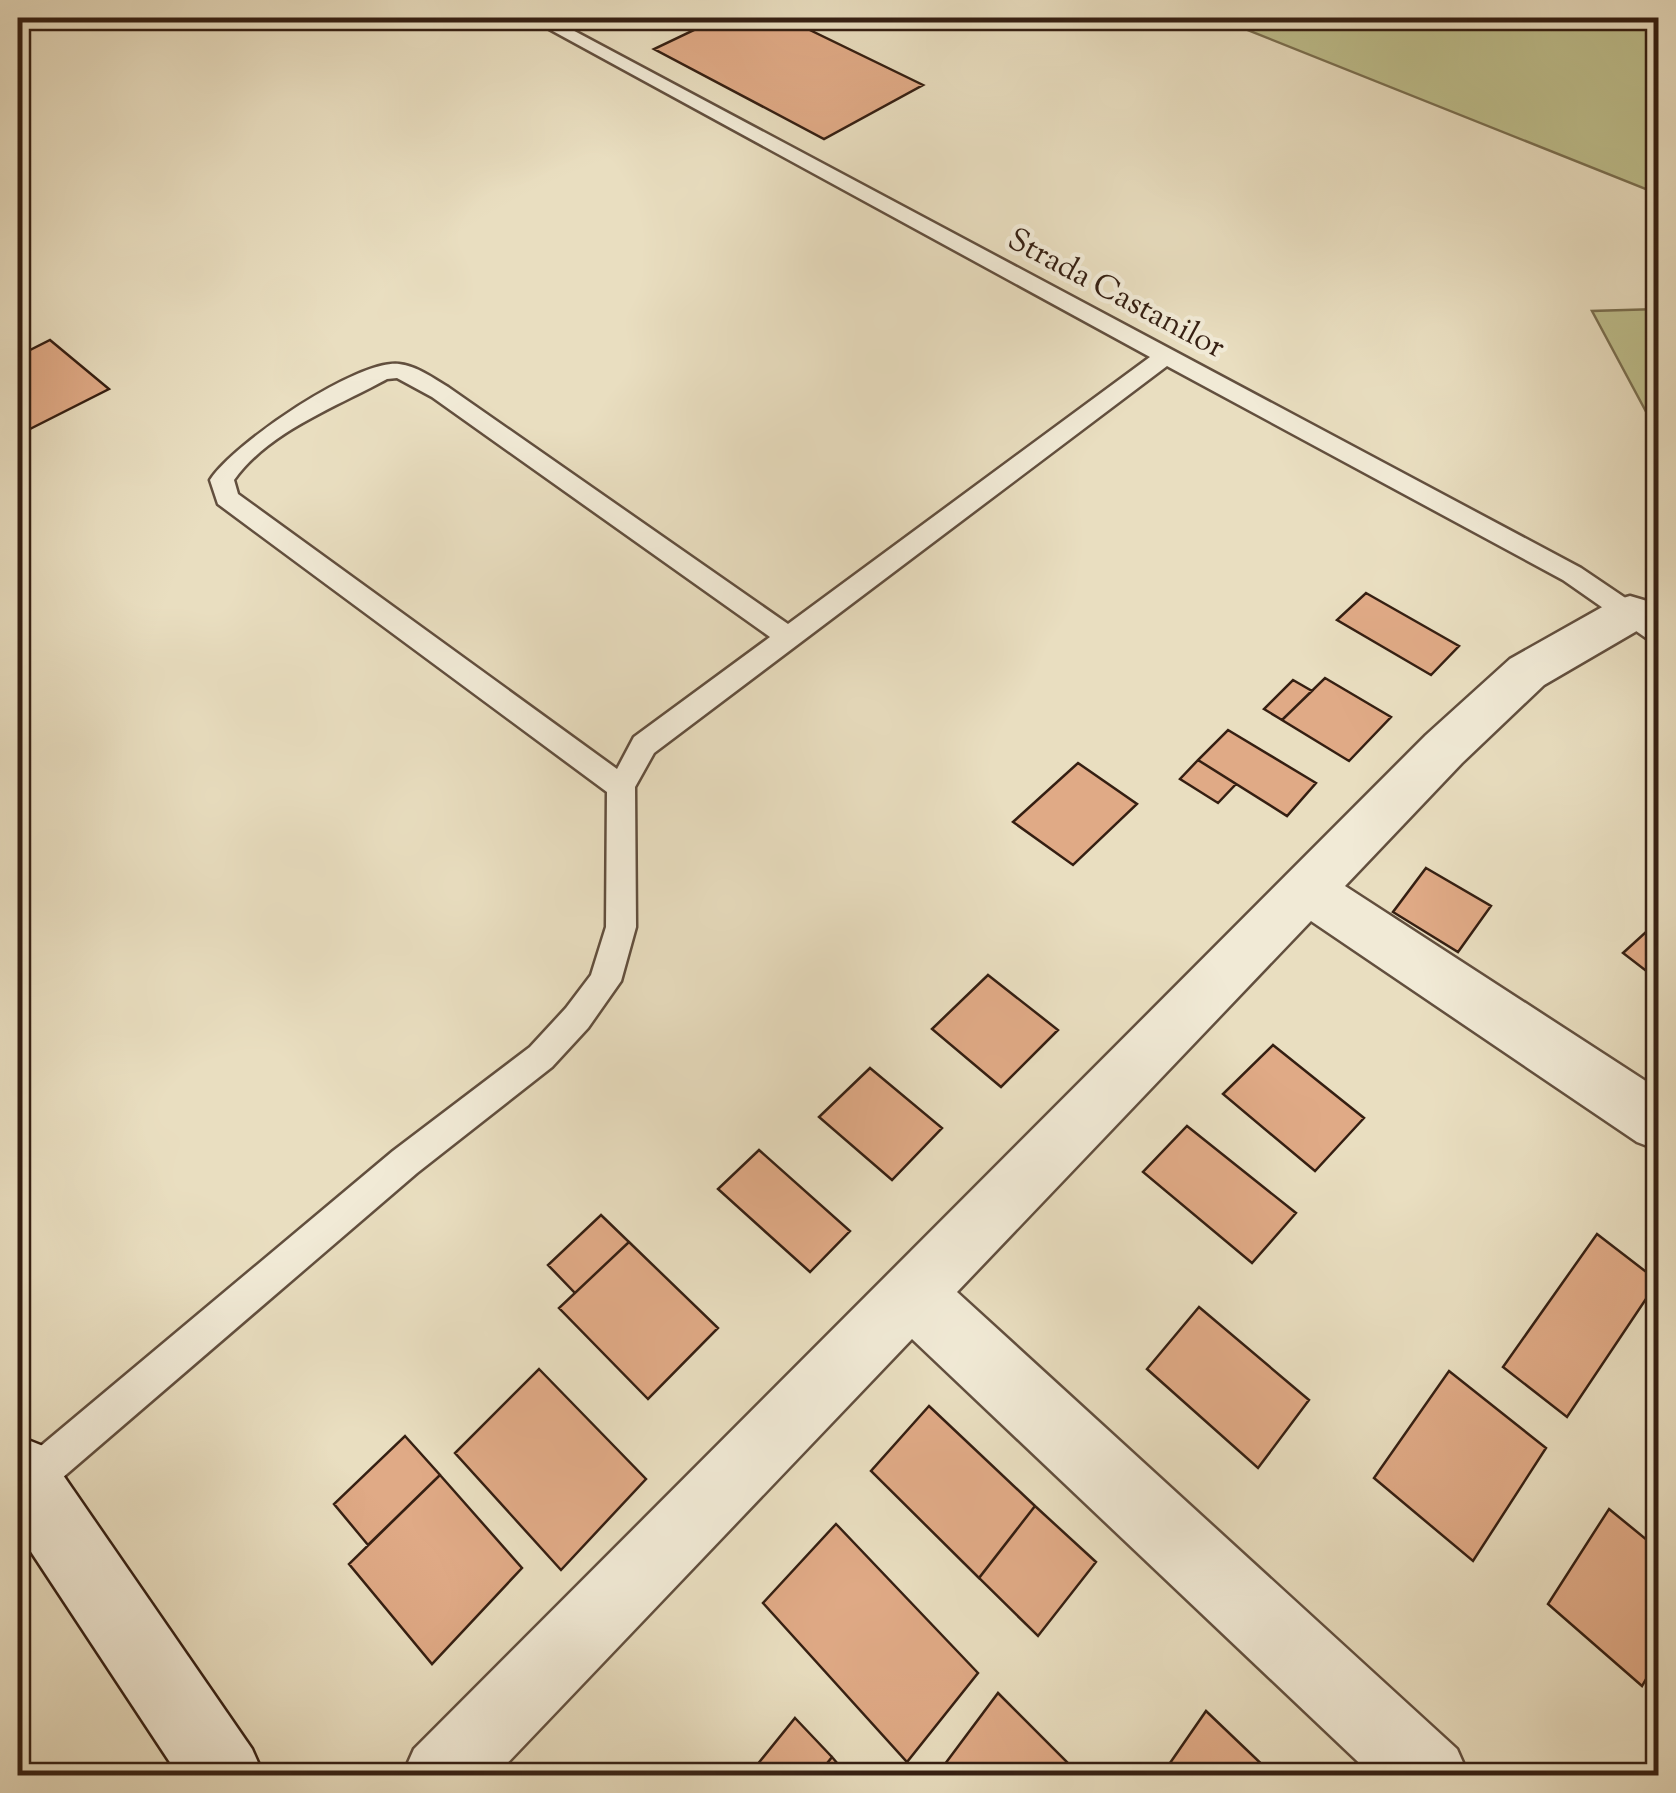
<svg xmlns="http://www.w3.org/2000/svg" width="1676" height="1793" viewBox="0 0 1676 1793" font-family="'Sorts Mill Goudy',serif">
<rect width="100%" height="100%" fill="#e9dec0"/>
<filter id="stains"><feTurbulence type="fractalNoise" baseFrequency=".002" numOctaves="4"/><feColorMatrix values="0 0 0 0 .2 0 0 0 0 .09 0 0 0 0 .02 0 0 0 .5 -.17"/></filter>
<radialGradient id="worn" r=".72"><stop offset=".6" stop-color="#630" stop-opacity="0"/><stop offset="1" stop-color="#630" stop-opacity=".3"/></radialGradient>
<path fill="#bebf8d" stroke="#7a6f50" stroke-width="2.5" d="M1223,18H1658V194L1220,19Z
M1658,309V434L1592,311Z"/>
<path fill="#e0aa86" stroke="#351f12" stroke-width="2.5" d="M719,18H785L923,85L824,139L654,49Z
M50,340L109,389L18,435V344L26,352Z
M1366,593L1459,646L1431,675L1337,620Z
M1325,678L1391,717L1349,761L1282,720Z
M1293,680L1312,691L1282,720L1264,709Z
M1228,730L1316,783L1287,816L1198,760Z
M1198,760L1236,784L1218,803L1180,779Z
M1078,763L1137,804L1073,865L1013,822Z
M1426,868L1491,906L1458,952L1393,912Z
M1658,921V980L1623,953Z
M988,975L1058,1030L1001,1087L932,1029Z
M1273,1045L1364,1118L1315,1171L1223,1094Z
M870,1068L942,1128L892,1180L819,1117Z
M1187,1126L1296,1213L1252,1263L1143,1172Z
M759,1150L850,1231L810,1272L718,1189Z
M601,1215L629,1242L575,1293L548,1265Z
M1597,1234L1658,1281L1567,1417L1503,1367Z
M629,1242L718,1328L648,1399L559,1308Z
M1199,1307L1309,1400L1258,1468L1147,1369Z
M539,1369L646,1479L561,1570L455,1453Z
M1449,1371L1546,1448L1473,1561L1374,1478Z
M929,1406L1035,1506L979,1578L871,1471Z
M405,1436L440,1475L368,1545L334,1504Z
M440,1475L522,1568L432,1664L349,1564Z
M1035,1506L1096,1562L1038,1636L979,1578Z
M1609,1509L1658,1549V1658L1642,1686L1548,1604Z
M836,1524L978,1673L907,1762L763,1603Z
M998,1693L1068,1763L1058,1776H936Z
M1206,1711L1274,1776H1161Z
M795,1718L832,1757L817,1776H748Z
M832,1757L848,1776H817Z"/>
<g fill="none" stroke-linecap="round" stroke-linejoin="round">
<g stroke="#624f3e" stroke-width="5">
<path id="lane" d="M529,18H550L1581,568L1658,620V642L1649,640L1563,580L1167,366L654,753L635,787L636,927L621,981L588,1028L552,1067L417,1173L40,1497L26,1502L18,1499V1465L393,1151L530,1047L566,1008L591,975L606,927L607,792L218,504L210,480C233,444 357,359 399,364C417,366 433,378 448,387L788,624L1150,357ZM397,378L432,397L770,637L634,737L617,769L238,494L234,480C268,432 336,407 387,379Z"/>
</g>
<g stroke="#624f3e" stroke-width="5">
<path id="street" d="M1630,596L1647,601L1654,613L1647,625L1544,685L1462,763L1345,886L1658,1089V1150L1637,1142L1311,921L957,1292L1457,1749L1469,1776H1373L912,1339L495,1776H402L414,1749L1426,735L1510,659L1613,601Z"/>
</g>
<g stroke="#351f12" stroke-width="5">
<path id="secondary" d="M18,1436L43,1446L252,1749L264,1776H179L18,1532Z"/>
</g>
<use href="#lane" fill="#f1ead6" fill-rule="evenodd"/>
<use href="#street" fill="#f1ead6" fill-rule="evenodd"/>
<use href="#secondary" fill="#f1ead6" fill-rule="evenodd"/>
</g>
<g text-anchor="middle" stroke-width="9" stroke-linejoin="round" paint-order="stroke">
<g font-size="32" fill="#351f12" stroke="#f1ead6">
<text transform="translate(1117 292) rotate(28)" y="11">Strada Castanilor</text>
</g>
</g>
<rect width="1676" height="1793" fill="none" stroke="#e9dec0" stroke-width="60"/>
<rect x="20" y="20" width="1636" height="1753" fill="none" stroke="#351f12" stroke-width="5"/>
<rect x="30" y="30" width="1616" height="1733" fill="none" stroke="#351f12" stroke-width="2.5"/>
<rect width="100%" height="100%" filter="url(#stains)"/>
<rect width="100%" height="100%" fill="url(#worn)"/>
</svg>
